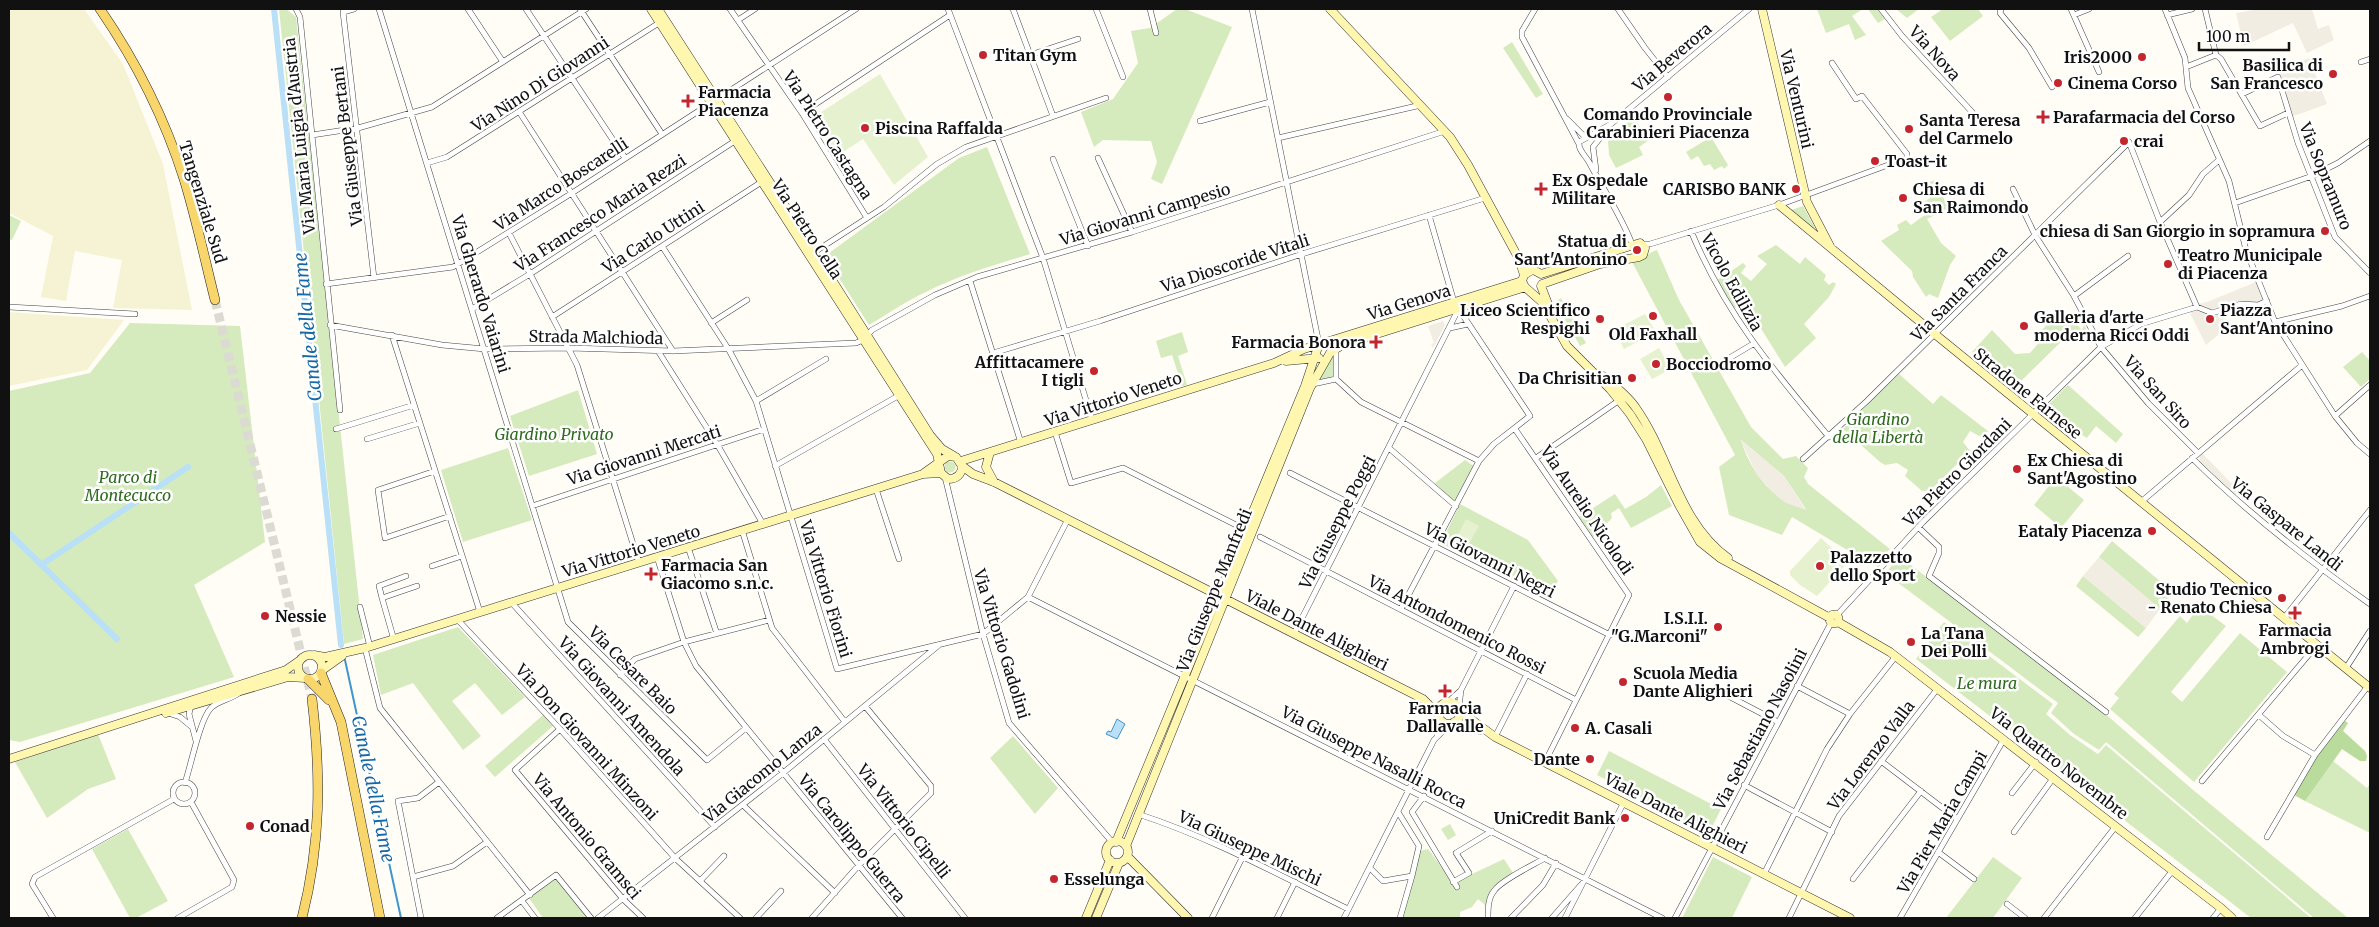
<svg xmlns="http://www.w3.org/2000/svg" width="2379" height="927" viewBox="0 0 2379 927" font-family="Merriweather,serif">
<rect width="100%" height="100%" fill="#fffdf5"/>
<path fill="#f6f3d4" d="M9,9H84L123,64L163,164L192,310L113,308L122,260L75,251L66,301L41,297L53,236L9,213Z
M9,312L124,320L87,370L9,386Z"/>
<path fill="#d5ebbd" fill-rule="evenodd" d="M279,9H286L296,17L363,639L344,644Z
M1177,9H1185L1232,27L1162,184L1151,179L1157,162L1151,141L1103,140L1094,147L1081,112L1113,99L1138,63L1131,31L1150,28Z
M1817,9H1863L1852,16L1866,35L1855,40L1849,24L1826,33Z
M1868,9H1877L1885,19L1878,23Z
M1896,9H1919L1907,18Z
M1943,9H1978L1983,16L1950,41L1931,17Z
M1512,42L1543,94L1536,98L1503,48Z
M1633,117L1649,140L1639,147L1643,155L1616,168L1609,155L1608,141Z
M1711,137L1728,165L1724,169L1722,166L1714,170L1710,164L1704,166L1698,156L1691,160L1686,152Z
M987,147L1030,254C995,265 959,275 926,292C906,301 888,314 869,325L825,256L959,158Z
M1935,180L1948,208L1927,219L1941,243L1956,256L1950,265L1938,298L1929,294L1926,297L1913,277L1912,271L1881,241L1899,230L1897,225L1906,220L1911,225L1926,214L1920,205L1930,198L1924,184Z
M1803,206L1815,228L1814,229L1791,210Z
M9,215L21,221L12,240L9,239Z
M1776,245L1800,264L1805,257L1826,275L1824,280L1829,285L1833,282L1836,284L1829,297L1804,324L1816,338L1785,367L1727,274L1743,263L1746,266L1741,273L1751,281L1767,264L1757,256Z
M1657,250L1679,300L1751,427L1783,459L1796,456L1808,468L1804,477L1808,484L1890,549L1874,566L1792,517L1782,535L1729,515L1719,467L1735,455L1632,262C1646,260 1646,253 1657,250ZM1741,440L1784,476L1806,509C1773,502 1750,471 1741,440Z
M1726,274L1745,304L1734,308L1716,281Z
M1561,298L1586,343L1580,346L1555,302Z
M2062,309L2082,330L2084,325L2090,336L2084,340L2073,330L2021,381L2029,391L2023,396L1972,352L1992,330L2015,354L2030,353L2042,339L2041,331Z
M130,323L240,326L265,542L194,585L234,677L20,742L9,740V391L90,373Z
M1182,332L1188,352L1178,356L1187,385L1182,386L1172,355L1161,358L1156,341Z
M2362,352L2370,361V379L2361,387L2343,367Z
M1333,353L1334,377L1314,381Z
M1899,374L1933,404L1941,395L1988,431L1983,438L1970,431L1963,442L1970,451L1931,490L1922,491L1905,476L1908,470L1897,463L1885,465L1880,462L1843,429Z
M2068,385L2123,434L2116,443L2096,426L2087,438L2082,435L2079,439L2043,410Z
M578,390L597,454L529,476L510,416Z
M508,448L532,520L463,542L441,470Z
M1465,460L1475,467L1454,502L1435,483Z
M944.5 467a5.5 5.5 0 1 1 11 0a5.5 5.5 0 1 1-11 0Z
M2056,477L2084,500L2061,528L2034,505Z
M1661,485L1672,506L1631,528L1619,508L1611,513L1612,518L1593,537L1579,517L1615,494L1625,509L1646,497Z
M1460,504L1528,540L1558,581L1548,598L1441,543Z
M2112,541L2173,592L2160,609L2099,557Z
M1900,557L2080,692L2192,789L2348,918H2314L2106,742L2099,750L2074,734L2051,713L2058,703L1885,573Z
M2083,576L2146,628L2138,637L2076,586Z
M2199,606L2226,626L2171,692L2182,702L2240,633L2287,672L2194,782L2110,709L2119,698L2114,694L2180,616L2187,623Z
M1944,622L2053,704L2046,714L2070,735L2098,754L2106,745L2311,918H2251L1916,659Z
M458,627L525,697L502,715L475,683L452,701L481,736L463,750L413,683L381,695L373,655Z
M543,715L553,726L495,777L485,766Z
M98,734L116,779L88,789L47,818L15,762Z
M1013,736L1058,788L1035,814L990,758Z
M1609,751L1721,809L1709,833L1597,775Z
M2333,761L2367,788L2370,784V833L2305,801Z
M1450,824L1456,835L1448,840L1441,829Z
M128,829L168,901L136,918H130L92,849Z
M1428,849L1456,886L1455,882L1504,859L1513,873C1498,881 1488,887 1486,906L1478,899L1472,907L1460,912V918H1403L1420,851Z
M1713,857L1752,877L1732,918H1682Z
M1993,857L2022,878L1993,918H1946Z
M555,877L588,917L543,918L529,898Z"/>
<path fill="#b9dc9c" d="M2345,721L2348,723L2343,731L2365,751L2367,756L2366,761H2360L2342,749L2305,801L2294,795L2316,757Z"/>
<path fill="#e6f2cf" d="M880,74L928,157L894,185L863,139L837,156L812,118Z
M1645,314L1656,332L1624,349L1614,330Z
M1659,348L1671,369L1652,379L1640,359Z
M1466,519L1479,526L1467,547L1455,540Z
M1821,538L1840,556L1844,554L1850,560L1817,596L1800,585L1790,575V571Z"/>
<path fill="#f1ede2" d="M2259,9H2312L2318,29L2329,25L2334,40L2307,53L2293,23L2244,46L2236,13Z
M2309,58L2327,104L2291,117L2280,72Z
M2256,282L2263,299L2246,310L2234,313L2219,324L2224,330L2206,345L2187,307L2207,302Z
M1443,321L1445,325L1433,348L1431,344L1434,343L1428,326Z
M1740,439L1784,476L1806,510L1786,503L1777,496L1757,475Z
M2202,453L2239,491L2235,495L2200,462L2199,455Z
M2099,557L2160,609L2146,628L2083,576Z"/>
<path fill="#b9e0f7" stroke="#3f96cf" d="M1117,719L1125,724L1117,739L1106,734L1108,731L1111,732Z"/>
<g fill="none" stroke-linecap="round" stroke-linejoin="round">
<path stroke="#3f96cf" stroke-width="2" d="M345,660L401,918"/>
<path stroke="#b9e0f7" stroke-width="6" d="M274,9L341,645
M9,533L117,639
M41,565L188,467"/>
<path stroke="#dbdad3" stroke-width="9" stroke-dasharray="9 4.5" stroke-linecap="butt" d="M215,300L312,699"/>
<g stroke="#444" stroke-width="6">
<path id="street" d="M296,9L300,17L340,410
M354,9L343,12L374,278
M379,9L568,622L707,760L746,728
M468,9L503,62
M526,9L625,158
M580,9L662,134
M730,9L802,113L867,218
M948,9L1043,258L1092,420
M1013,9L1053,116
M1096,9L1123,77
M1150,9L1156,33
M1252,9L1319,344
M1535,9L1522,31V37L1579,144
M1618,9L1645,48L1668,77
M1881,9L1902,36L1972,112
M2001,9L2000,13L2029,48L2052,87
M2071,9L2099,72
M2165,9L2185,58L2188,88L2229,181L2246,250L2275,322L2335,416L2357,443L2370,454
M2205,9L2216,55
M2074,15L2089,9
M2167,15L2192,9
M738,20L755,9
M1030,55L1078,39
M2216,55L2221,59L2260,126L2288,113
M2361,62L2370,59
M2186,67L2216,55
M2242,94L2278,77L2298,143L2335,237L2370,273
M520,113L673,351
M802,113L950,15
M1567,119L1586,138
M1200,121L1270,102
M312,135L358,128L432,107L586,9
M1278,138L1421,105
M1098,158L1132,232
M1053,159L1088,246
M427,163L447,157L662,21
M1596,170L1593,147L1607,129
M2013,189L2035,235L2074,296L2101,347L2148,403L2198,453
M2235,203L2312,176L2338,163L2370,141
M2160,222L2189,195L2203,174L2219,160
M1691,231C1725,313 1773,370 1829,437
M509,233L577,365L639,563
M1632,244C1621,215 1603,189 1589,162C1585,155 1578,150 1579,142L1611,124L1749,9
M1642,244H1650L1779,205L1907,158V154L1862,96L1856,99L1832,63
M662,246L729,350L756,401L837,669L983,634L1028,597L1068,519
M813,253L884,207L937,164L966,147L1106,98
M970,281L1021,443
M326,284L453,267L572,193L856,9
M2074,296L2128,256
M9,307L135,314
M2197,307L2212,313L2241,304L2258,305L2267,301
M472,309L530,274L738,139
M552,317L763,181
M2275,322L2342,306L2370,296
M711,323L747,300
M330,325L442,345L485,349L569,348L673,351L856,343L863,340L872,330L935,295L977,277L1132,232L1445,131
M1450,328L1468,324
M392,335L480,612
M658,351L717,444L763,524
M993,353L1100,321L1302,254L1485,198
M1721,363L1753,344
M1336,379L1361,402L1479,461
M1336,379V349
M1313,384L1336,379
M756,401L826,359
M2335,416L2370,385
M336,429L414,405
M1515,429L1629,595L1545,762
M1055,432L1071,483L1123,468L1248,531
M367,439L420,423
M1389,448L1456,506
M1536,458L1621,399
M2192,458C2246,512 2308,560 2370,604
M1803,459L1867,401L2129,142L2160,222L2197,307
M775,466L898,396
M435,471L378,490L385,538L450,516
M1290,473L1610,635
M945,477L983,634L1009,723L1113,843
M876,489L899,559
M2141,502L2301,366
M532,506L764,429
M1918,527L1939,547V553L1929,576L2106,712
M742,530L772,628L845,722
M1260,537L1576,700
M688,547L717,634
M657,557L684,642L696,666L902,918
M432,566L462,556
M1028,597L1662,918
M382,598L379,586L406,576
M511,602L715,827
M360,607L370,647
M1401,609L1479,461L1494,444L1530,416L1454,302L1429,215
M1837,615L1923,522L2101,347L2141,324L2197,307
M2284,618L2370,510
M457,619L560,729L675,858L740,918
M1294,634L1459,308
M394,640L382,598L417,586
M365,648L380,708L530,895
M2346,668L2370,631
M620,675L635,659L684,642L769,620
M1797,686L1850,714
M1717,690L1778,722
M1448,702L1460,691
M191,705L189,714L196,741
M1459,707L1461,690L1514,586
M168,713L180,717L192,727
M2259,715L2283,736L2315,755
M560,729L515,770L623,899L643,918
M1437,735L1440,719
M1495,737L1527,674
M824,739L965,918
M1881,761L1957,819
M2202,781L2317,645
M173 793a11 11 0 1 1 22 0a11 11 0 1 1-22 0Z
M185,783C191,765 200,719 211,708C219,700 230,700 239,693
M1744,785L1832,832
M2012,793L2036,762
M1424,796L1412,812L1457,887
M743,805L835,893
M1138,814C1212,838 1279,875 1348,909
M2014,832L2054,777
M2267,837L2315,755L2368,686
M1938,852L1974,879
M1370,868L1383,881L1412,876L1419,846L1398,812
M1764,874L1827,749L1850,714L1896,656
M413,877L453,866L487,842
M1853,879L1921,791
M700,881L724,856
M1453,882L1469,873L1456,853L1492,831
M522,901L535,918
M2007,904L2025,918
M53,918L32,884L35,877L174,799
M178,918L232,887L234,880L191,802
M421,918L398,801L418,798L439,782
M497,918L556,875L591,918
M598,918L783,773L939,645
M756,918L781,891
M812,918L859,865L931,793V786L865,706
M1212,918L1243,856
M1277,918L1295,882
M1344,918L1434,740L1451,723
M1400,918L1412,876
M1488,918C1488,909 1488,898 1494,891C1500,881 1533,865 1545,858
M1511,918L1543,885L1556,863
M1552,918L1581,885
M1565,918L1624,802
M1675,918L1831,623
M1789,918L1839,816L1938,688
M1900,918L2004,739
M2044,918L2116,826
M2135,918L2173,870
M2213,918L2221,908"/>
</g>
<g stroke="#333" stroke-width="9">
<path id="secondary" d="M651,9L937,454L941,473L948,479C957,479 962,474 962,466L956,457L948,456L924,473
M658,9L791,215L930,435L942,449L954,456
M1330,9L1450,137L1468,165L1519,259L1524,275
M1762,9L1807,202L1830,246
M1779,205L1936,335L2370,688
M1530,268L1541,274L1640,243L1645,248L1643,255L1639,257L1600,264L1542,284
M1532,270L1524,275L1522,281L1525,287L1543,303L1567,346L1610,389L1630,414L1646,439L1679,505L1700,542L1720,558L1830,618
M1541,286L1548,304
M1286,361L1319,358
M1603,376C1615,386 1628,396 1636,408C1670,456 1678,522 1728,558
M990,452L986,467L994,482
M961,461L1274,363L1304,349L1522,281
M962,466L973,474L994,482L1423,699L1439,715
M1829.5 619a4.5 4.5 0 1 1 9 0a4.5 4.5 0 1 1-9 0Z
M1838,622L1890,652L2221,908L2232,918
M298 667a12 12 0 1 1 24 0a12 12 0 1 1-24 0Z
M314,655L325,657L365,648L923,474L941,473
M321,671L342,656
M1438 713a11 11 0 1 1 22 0a11 11 0 1 1-22 0Z
M1460,711L1495,737L1850,918
M166,713L288,677L305,678
M1454,722L1480,730
M9,759L286,670L299,661
M1106 852a11 11 0 1 1 22 0a11 11 0 1 1-22 0Z
M1116,842L1305,386L1319,344
M1126,846L1310,388L1330,353L1342,345L1525,287
M1127,856L1188,918
M1086,918L1110,860
M1096,918L1119,863"/>
</g>
<g stroke="#222" stroke-width="10">
<path id="primary" d="M100,9C135,60 165,119 184,179C196,218 205,260 215,300
M321,673L341,722L380,918
M308,679L329,700
M302,918C321,843 321,776 312,699"/>
</g>
<use href="#street" stroke="#fff" stroke-width="5"/>
<use href="#secondary" stroke="#fff6b0" stroke-width="8"/>
<use href="#primary" stroke="#f9d66b" stroke-width="9"/>
</g>
<g fill="#c4262e" stroke="#fff" stroke-width="2">
<circle cx="983" cy="55" r="5"/>
<circle cx="2142" cy="57" r="5"/>
<circle cx="2333" cy="74" r="5"/>
<circle cx="2058" cy="83" r="5"/>
<circle cx="1668" cy="97" r="5"/>
<path d="M685.5 93.5h5v5h5v5h-5v5h-5v-5h-5v-5h5z"/>
<path d="M2040.5 109.5h5v5h5v5h-5v5h-5v-5h-5v-5h5z"/>
<circle cx="865" cy="128" r="5"/>
<circle cx="1909" cy="129" r="5"/>
<circle cx="2124" cy="141" r="5"/>
<circle cx="1875" cy="161" r="5"/>
<path d="M1538.5 181.5h5v5h5v5h-5v5h-5v-5h-5v-5h5z"/>
<circle cx="1796" cy="189" r="5"/>
<circle cx="1903" cy="198" r="5"/>
<circle cx="2325" cy="231" r="5"/>
<circle cx="1637" cy="250" r="5"/>
<circle cx="2168" cy="264" r="5"/>
<circle cx="1653" cy="316" r="5"/>
<circle cx="1600" cy="319" r="5"/>
<circle cx="2210" cy="319" r="5"/>
<circle cx="2024" cy="326" r="5"/>
<path d="M1373.5 334.5h5v5h5v5h-5v5h-5v-5h-5v-5h5z"/>
<circle cx="1656" cy="364" r="5"/>
<circle cx="1094" cy="371" r="5"/>
<circle cx="1632" cy="378" r="5"/>
<circle cx="2017" cy="469" r="5"/>
<circle cx="2152" cy="531" r="5"/>
<circle cx="1820" cy="566" r="5"/>
<path d="M648.5 566.5h5v5h5v5h-5v5h-5v-5h-5v-5h5z"/>
<circle cx="2282" cy="598" r="5"/>
<path d="M2292.5 605.5h5v5h5v5h-5v5h-5v-5h-5v-5h5z"/>
<circle cx="265" cy="616" r="5"/>
<circle cx="1718" cy="627" r="5"/>
<circle cx="1911" cy="642" r="5"/>
<circle cx="1623" cy="682" r="5"/>
<path d="M1442.5 683.5h5v5h5v5h-5v5h-5v-5h-5v-5h5z"/>
<circle cx="1575" cy="728" r="5"/>
<circle cx="1590" cy="759" r="5"/>
<circle cx="1625" cy="818" r="5"/>
<circle cx="250" cy="826" r="5"/>
<circle cx="1054" cy="879" r="5"/>
</g>
<g text-anchor="middle" stroke-width="5" stroke-linejoin="round" paint-order="stroke">
<g font-size="16" fill="#111" stroke="#fff">
<text transform="translate(1935 53) rotate(48)" y="6">Via Nova</text>
<text transform="translate(1672 57) rotate(-40)" y="6">Via Beverora</text>
<text transform="translate(540 84) rotate(-33)" y="6">Via Nino Di Giovanni</text>
<text transform="translate(1797 99) rotate(77)" y="6">Via Venturini</text>
<text transform="translate(828 135) rotate(57)" y="6">Via Pietro Castagna</text>
<text transform="translate(299 136) rotate(-96)" y="6">Via Maria Luigia d'Austria</text>
<text transform="translate(347 146) rotate(-97)" y="6">Via Giuseppe Bertani</text>
<text transform="translate(2326 176) rotate(68)" y="6">Via Sopramuro</text>
<text transform="translate(561 184) rotate(-33)" y="6">Via Marco Boscarelli</text>
<text transform="translate(203 202) rotate(73)" y="6">Tangenziale Sud</text>
<text transform="translate(600 213) rotate(-33)" y="6">Via Francesco Maria Rezzi</text>
<text transform="translate(1145 214) rotate(-17)" y="6">Via Giovanni Campesio</text>
<text transform="translate(807 229) rotate(57)" y="6">Via Pietro Cella</text>
<text transform="translate(653 237) rotate(-33)" y="6">Via Carlo Uttini</text>
<text transform="translate(1235 263) rotate(-18)" y="6">Via Dioscoride Vitali</text>
<text transform="translate(1732 282) rotate(61)" y="6">Vicolo Edilizia</text>
<text transform="translate(1959 293) rotate(-45)" y="6">Via Santa Franca</text>
<text transform="translate(481 294) rotate(73)" y="6">Via Gherardo Vaiarini</text>
<text transform="translate(1409 302) rotate(-17)" y="6">Via Genova</text>
<text transform="translate(596 337) rotate(1)" y="6">Strada Malchioda</text>
<text transform="translate(2158 392) rotate(48)" y="6">Via San Siro</text>
<text transform="translate(2028 393) rotate(39)" y="6">Stradone Farnese</text>
<text transform="translate(1113 399) rotate(-18)" y="6">Via Vittorio Veneto</text>
<text transform="translate(644 455) rotate(-18)" y="6">Via Giovanni Mercati</text>
<text transform="translate(1957 472) rotate(-45)" y="6">Via Pietro Giordani</text>
<text transform="translate(1587 510) rotate(56)" y="6">Via Aurelio Nicolodi</text>
<text transform="translate(1337 522) rotate(-63)" y="6">Via Giuseppe Poggi</text>
<text transform="translate(2287 524) rotate(39)" y="6">Via Gaspare Landi</text>
<text transform="translate(631 551) rotate(-17)" y="6">Via Vittorio Veneto</text>
<text transform="translate(1490 560) rotate(27)" y="6">Via Giovanni Negri</text>
<text transform="translate(826 589) rotate(73)" y="6">Via Vittorio Fiorini</text>
<text transform="translate(1214 590) rotate(-68)" y="6">Via Giuseppe Manfredi</text>
<text transform="translate(1457 624) rotate(27)" y="6">Via Antondomenico Rossi</text>
<text transform="translate(1317 630) rotate(27)" y="6">Viale Dante Alighieri</text>
<text transform="translate(1002 644) rotate(73)" y="6">Via Vittorio Gadolini</text>
<text transform="translate(633 670) rotate(45)" y="6">Via Cesare Baio</text>
<text transform="translate(622 706) rotate(48)" y="6">Via Giovanni Amendola</text>
<text transform="translate(1760 729) rotate(-62)" y="6">Via Sebastiano Nasolini</text>
<text transform="translate(587 742) rotate(48)" y="6">Via Don Giovanni Minzoni</text>
<text transform="translate(1871 755) rotate(-53)" y="6">Via Lorenzo Valla</text>
<text transform="translate(1374 757) rotate(27)" y="6">Via Giuseppe Nasalli Rocca</text>
<text transform="translate(2059 763) rotate(38)" y="6">Via Quattro Novembre</text>
<text transform="translate(762 773) rotate(-39)" y="6">Via Giacomo Lanza</text>
<text transform="translate(1676 813) rotate(27)" y="6">Viale Dante Alighieri</text>
<text transform="translate(904 821) rotate(52)" y="6">Via Vittorio Cipelli</text>
<text transform="translate(1942 822) rotate(-60)" y="6">Via Pier Maria Campi</text>
<text transform="translate(587 836) rotate(50)" y="6">Via Antonio Gramsci</text>
<text transform="translate(852 838) rotate(51)" y="6">Via Carolippo Guerra</text>
<text transform="translate(1250 848) rotate(25)" y="6">Via Giuseppe Mischi</text>
</g>
<g font-size="16" font-weight="bold" fill="#111" stroke="#fff" text-anchor="start">
<text x="993" y="61">Titan Gym</text>
<text x="2132" y="63" text-anchor="end">Iris2000</text>
<text x="2323" y="71" text-anchor="end">Basilica di<tspan x="2323" dy="18">San Francesco</tspan></text>
<text x="2068" y="89">Cinema Corso</text>
<text x="698" y="98">Farmacia<tspan x="698" dy="18">Piacenza</tspan></text>
<text x="1668" y="120" text-anchor="middle">Comando Provinciale<tspan x="1668" dy="18">Carabinieri Piacenza</tspan></text>
<text x="2053" y="123">Parafarmacia del Corso</text>
<text x="1919" y="126">Santa Teresa<tspan x="1919" dy="18">del Carmelo</tspan></text>
<text x="875" y="134">Piscina Raffalda</text>
<text x="2134" y="147">crai</text>
<text x="1885" y="167">Toast-it</text>
<text x="1552" y="186">Ex Ospedale<tspan x="1552" dy="18">Militare</tspan></text>
<text x="1786" y="195" text-anchor="end">CARISBO BANK</text>
<text x="1913" y="195">Chiesa di<tspan x="1913" dy="18">San Raimondo</tspan></text>
<text x="2315" y="237" text-anchor="end">chiesa di San Giorgio in sopramura</text>
<text x="1627" y="247" text-anchor="end">Statua di<tspan x="1627" dy="18">Sant'Antonino</tspan></text>
<text x="2178" y="261">Teatro Municipale<tspan x="2178" dy="18">di Piacenza</tspan></text>
<text x="1590" y="316" text-anchor="end">Liceo Scientifico<tspan x="1590" dy="18">Respighi</tspan></text>
<text x="2220" y="316">Piazza<tspan x="2220" dy="18">Sant'Antonino</tspan></text>
<text x="2034" y="323">Galleria d'arte<tspan x="2034" dy="18">moderna Ricci Oddi</tspan></text>
<text x="1653" y="340" text-anchor="middle">Old Faxhall</text>
<text x="1366" y="348" text-anchor="end">Farmacia Bonora</text>
<text x="1084" y="368" text-anchor="end">Affittacamere<tspan x="1084" dy="18">I tigli</tspan></text>
<text x="1666" y="370">Bocciodromo</text>
<text x="1622" y="384" text-anchor="end">Da Chrisitian</text>
<text x="2027" y="466">Ex Chiesa di<tspan x="2027" dy="18">Sant'Agostino</tspan></text>
<text x="2142" y="537" text-anchor="end">Eataly Piacenza</text>
<text x="1830" y="563">Palazzetto<tspan x="1830" dy="18">dello Sport</tspan></text>
<text x="661" y="571">Farmacia San<tspan x="661" dy="18">Giacomo s.n.c.</tspan></text>
<text x="2272" y="595" text-anchor="end">Studio Tecnico<tspan x="2272" dy="18">- Renato Chiesa</tspan></text>
<text x="275" y="622">Nessie</text>
<text x="1708" y="624" text-anchor="end">I.S.I.I.<tspan x="1708" dy="18">"G.Marconi"</tspan></text>
<text x="2295" y="636" text-anchor="middle">Farmacia<tspan x="2295" dy="18">Ambrogi</tspan></text>
<text x="1921" y="639">La Tana<tspan x="1921" dy="18">Dei Polli</tspan></text>
<text x="1633" y="679">Scuola Media<tspan x="1633" dy="18">Dante Alighieri</tspan></text>
<text x="1445" y="714" text-anchor="middle">Farmacia<tspan x="1445" dy="18">Dallavalle</tspan></text>
<text x="1585" y="734">A. Casali</text>
<text x="1580" y="765" text-anchor="end">Dante</text>
<text x="1615" y="824" text-anchor="end">UniCredit Bank</text>
<text x="260" y="832">Conad</text>
<text x="1064" y="885">Esselunga</text>
</g>
<g font-size="16" font-style="italic" fill="#2f6b1f" stroke="#fff">
<text x="1878" y="425">Giardino<tspan x="1878" dy="18">della Libertà</tspan></text>
<text x="554" y="440">Giardino Privato</text>
<text x="128" y="483">Parco di<tspan x="128" dy="18">Montecucco</tspan></text>
<text x="1987" y="689">Le mura</text>
</g>
<g font-size="18" font-style="italic" fill="#1768a6" stroke="#fff">
<text transform="translate(308 327) rotate(-96)" y="6">Canale della Fame</text>
<text transform="translate(373 789) rotate(78)" y="6">Canale della Fame</text>
</g>
</g>
<rect width="2379" height="927" fill="none" stroke="#111111" stroke-width="20"/>
<path d="M2199 42v8h90v-8" fill="none" stroke="#111111" stroke-width="2.5"/>
<text x="2206" y="42" font-size="15" fill="#111111" stroke="#ffffff" stroke-width="4" paint-order="stroke">100 m</text>
</svg>
